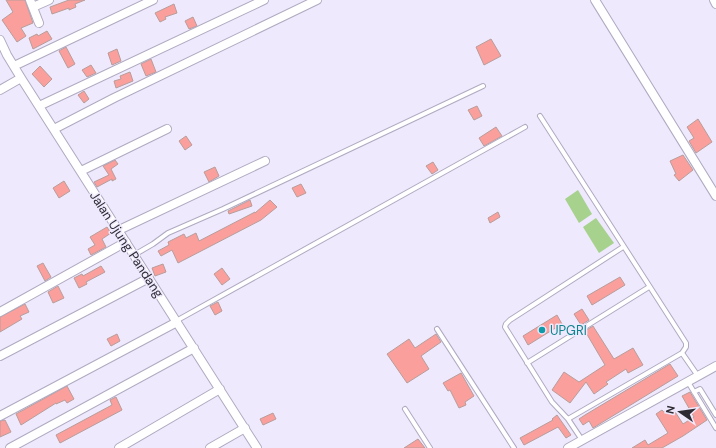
<svg xmlns="http://www.w3.org/2000/svg" width="716" height="448" viewBox="0 0 716 448" font-family="'DM Sans',sans-serif">
<rect width="100%" height="100%" fill="#eee9fc"/>
<path fill="#a6d28d" d="M578,190L592,214L579,223L565,199Z
M596,218L614,243L599,253L583,227Z"/>
<path fill="#fb9f9c" stroke="#b89d9b" d="M6,0H25L33,23L21,28L26,36L17,42L2,20L13,12Z
M69,0H85L75,4L76,7L69,10V8L52,14L50,7Z
M174,4L177,13L165,17L166,19L160,22L155,13Z
M193,17L197,26L189,29L185,21Z
M47,31L52,39L33,49L29,38L37,34L38,36Z
M491,39L501,56L484,65L476,47Z
M66,47L75,64L68,68L59,51Z
M117,49L121,61L112,65L108,53Z
M151,59L156,72L146,76L141,64Z
M91,65L96,73L87,77L82,70Z
M40,66L52,79L44,87L32,74Z
M130,72L133,81L116,88L114,81L121,79L120,76Z
M84,91L89,99L84,103L78,95Z
M477,106L482,116L474,120L468,110Z
M698,119L712,142L696,153L689,141L694,138L687,127Z
M496,127L502,136L484,146L479,138Z
M186,136L192,145L185,150L179,141Z
M683,155L693,170L679,181L674,175L676,174L670,161Z
M115,160L118,164L111,169L116,179L112,181V179L97,187L94,182L109,175L103,166Z
M433,162L438,170L432,174L426,166Z
M215,167L219,176L209,182L204,172Z
M64,181L70,191L59,198L53,188Z
M301,184L306,193L297,197L292,188Z
M250,200L252,206L229,214L228,211Z
M270,200L277,207L261,220L178,263L172,250L161,256L158,251L169,245L168,242L184,234L186,238L196,233L199,241L255,212V213Z
M498,212L500,217L490,223L488,218Z
M107,227L111,233L102,239L106,247L91,255L88,249L95,245L90,237Z
M43,263L51,277L45,281L37,266Z
M163,264L166,272L155,276L152,268Z
M101,266L105,272L86,282L87,284L79,288L74,278L82,274L83,276Z
M222,268L230,279L222,285L214,274Z
M620,277L625,285L592,305L587,296Z
M58,286L64,298L53,303L48,292Z
M218,302L222,311L215,315L210,306Z
M25,304L29,312L20,316L22,319L0,332V317Z
M582,309L589,320L581,325L574,314Z
M557,315L562,324L528,345L523,336Z
M593,326L614,359L633,348L643,365L628,373L626,369L606,382L608,384L594,394L586,382L570,403L552,390L564,372L579,382L605,365L585,331Z
M117,334L120,341L111,346L107,339Z
M436,334L441,342L421,356L429,369L407,383L387,354L409,339L415,348Z
M670,364L678,376L593,428L589,421L583,425L579,419L585,415Z
M461,373L474,396L465,402L466,405L459,408L450,390L448,391L443,383Z
M67,386L74,399L67,403L65,400L56,404V403L21,425L16,414Z
M690,392L707,420L683,436L662,448H632L645,440L648,445L668,433L656,414L662,410L664,412L672,407L683,424L694,417L682,396Z
M116,397L122,410L60,443L56,435L112,405L110,400Z
M273,413L276,419L263,425L260,419Z
M557,415L571,435L566,438L558,427L524,445L520,438L553,420L552,419Z
M5,420L11,432L0,437V421Z
M418,439L425,448H404Z"/>
<g fill="none" stroke-linecap="round" stroke-linejoin="round">
<g stroke="#b0aac1" stroke-width="6">
<path id="lane" d="M540,116L686,343V347L682,353L698,376
M134,255L153,244L168,233L223,209L483,86
M176,321L525,127
M437,329L514,448
M527,363L649,287
M688,382L716,428
M694,392L700,389L716,415
M405,409L430,448
M568,419L682,353
M582,440L568,419L552,402L505,327L506,324L510,320L623,247"/>
</g>
<g stroke="#b0aac1" stroke-width="10">
<path id="street" d="M30,0L39,23
M595,0L716,196
M714,0L716,4
M33,7L49,0
M0,40L7,55L21,78L257,448
M14,66L153,0
M0,90L21,78
M39,106L264,0
M54,129L114,98L317,0
M81,171L167,129
M119,230L265,161
M0,312L126,242
M0,356L149,278
M0,416L177,322
M10,448L194,348
M119,448L220,389
M210,448L245,428
M568,448L716,366"/>
</g>
<use href="#lane" stroke="#fff" stroke-width="4"/>
<use href="#street" stroke="#fff" stroke-width="8"/>
</g>
<circle fill="#0f9aa8" stroke="#eee9fc" stroke-width="1.5" cx="542" cy="330" r="4"/>
<g text-anchor="middle" stroke-width="3" stroke-linejoin="round" paint-order="stroke">
<g font-size="13" fill="#2d2a33" stroke="#eee9fc">
<text transform="translate(127 244) rotate(57)" y="5">Jalan Ujung Pandang</text>
</g>
<g font-size="13" fill="#0d838f" stroke="#eee9fc" text-anchor="start">
<text x="550" y="335">UPGRI</text>
</g>
</g>
<g transform="translate(680 412) rotate(283)" stroke="#eee9fc" stroke-width="3" paint-order="stroke">
<path d="M0-3L7 15L0 10L-7 15Z" fill="#2d2a33"/>
<text y="-6" font-size="11" font-weight="bold" text-anchor="middle" fill="#2d2a33">N</text>
</g>
</svg>
